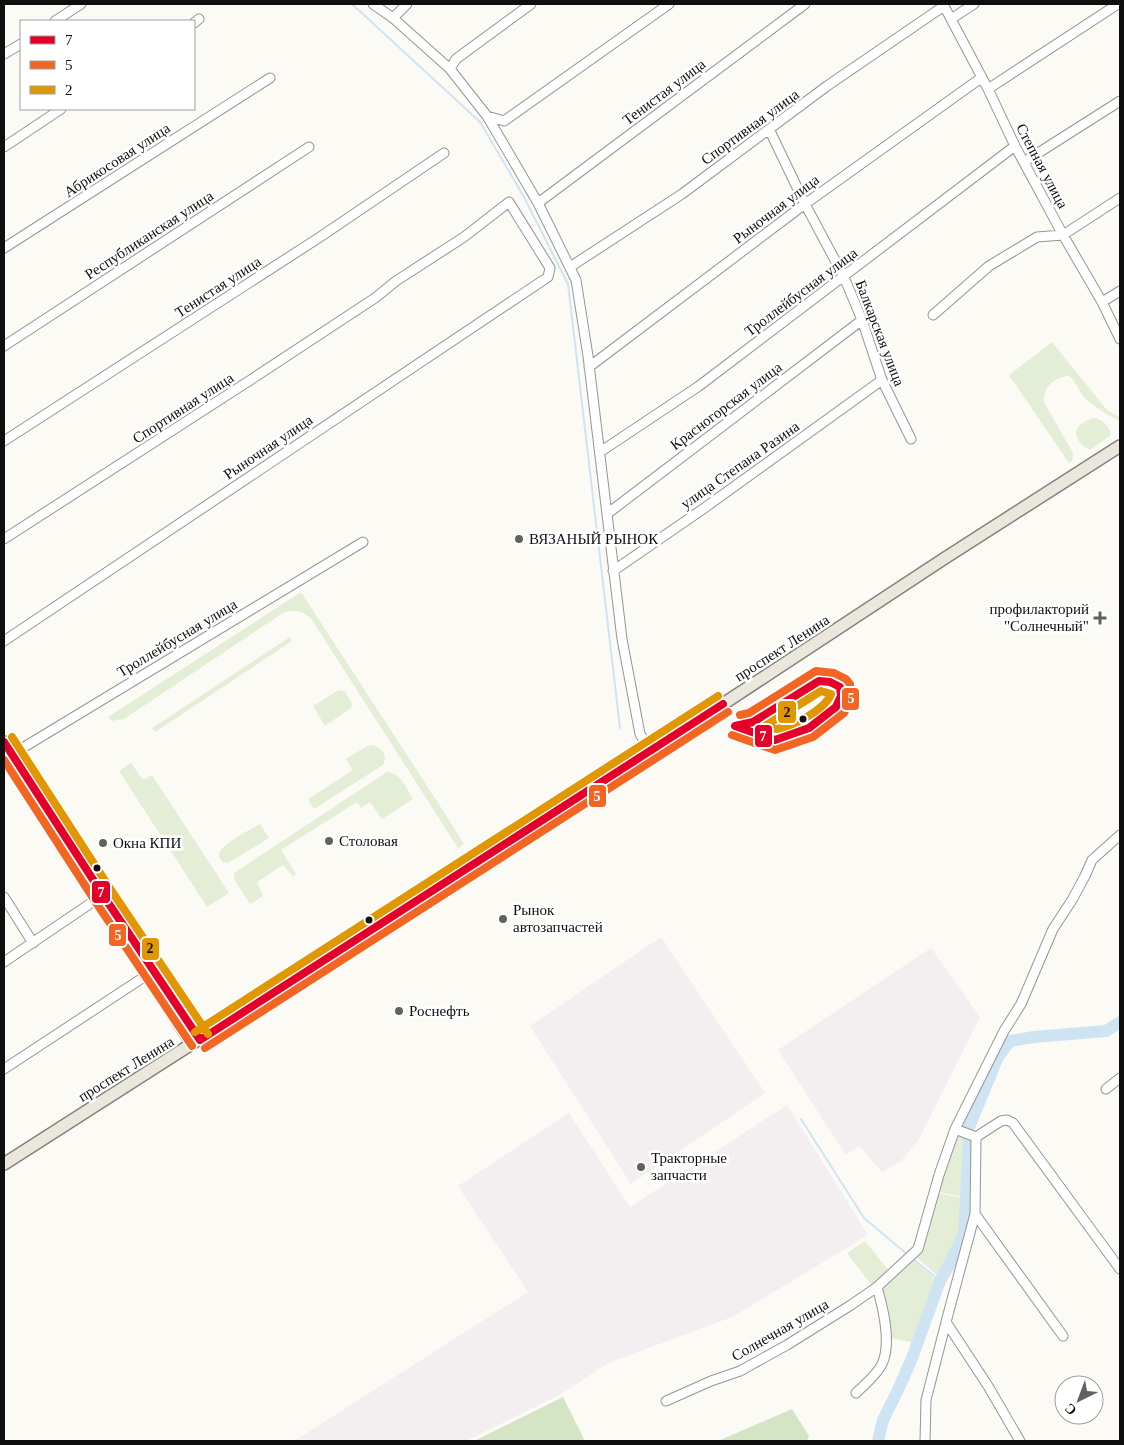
<svg xmlns="http://www.w3.org/2000/svg" width="1124" height="1445" viewBox="0 0 1124 1445" font-family="'Times New Roman',serif">
<rect width="100%" height="100%" fill="#fbfaf5"/>
<path fill="#f3eef0" d="M661,937L765,1093L631,1184L530,1026Z
M931,948L980,1017L919,1139L901,1161L882,1172L859,1146L846,1155L778,1050Z
M787,1105L868,1235L732,1317L608,1363L561,1394L466,1441H294L528,1292L458,1186L569,1113L630,1207Z"/>
<path fill="#e4eed7" d="M1052,342L1107,410L1120,417V421C1108,415 1092,406 1083,396C1078,389 1076,381 1069,376C1056,376 1042,388 1044,402L1073,453L1072,461L1069,463L1009,375Z
M1092,418C1101,418 1110,426 1111,435L1090,450C1082,447 1072,436 1078,427C1081,423 1088,420 1092,418Z
M301,592L442,809L464,844L458,848L312,620C304,611 295,609 283,613L124,719L111,721L108,717Z
M290,637L292,641L155,732L152,728Z
M341,690L345,692L352,703L351,708L325,726L313,706L337,691Z
M372,745C383,748 388,755 383,765L314,809L308,799L353,770L346,759L367,746Z
M131,763L143,780L152,775L229,893L207,907L119,771Z
M387,772C401,773 407,789 413,799L382,819L370,802L361,808L357,802L281,850L296,874L293,876L283,865L257,882L263,896L250,904L234,879V874L237,871Z
M260,824L269,838L228,863L222,862C222,861 219,857 219,855C218,846 252,829 260,824Z
M957,1132L966,1137L963,1197L938,1192Z
M937,1193L963,1198L960,1234L939,1277L916,1257C930,1240 933,1214 937,1193Z
M865,1241L890,1272L872,1286L847,1253Z
M912,1259L938,1282L916,1343L889,1338L880,1288Z"/>
<path fill="#d4e5c6" d="M563,1397L585,1441H474Z
M792,1409L809,1436L807,1441H718Z"/>
<g fill="none" stroke-linecap="round" stroke-linejoin="round">
<path stroke="#cfe4f2" stroke-width="2" d="M352,4L480,122L524,197L568,284L620,728
M801,1119L864,1218L908,1255
M912,1258L940,1281"/>
<path stroke="#cfe4f2" stroke-width="12" d="M878,1441L883,1420L898,1390L912,1358L940,1281L949,1265L964,1233L969,1141L967,1132L998,1057L1010,1041L1034,1037L1106,1031L1120,1022"/>
<g stroke="#959593" stroke-width="11">
<path id="minor" d="M373,4L393,18L450,69L487,116L538,203L576,280L588,356L622,639L640,734L650,750
M943,4L988,89L1015,146L1063,235L1102,302L1120,339
M393,18L407,4
M951,19L974,4
M55,21L81,4
M194,23L199,19
M4,54L21,44
M450,69L456,59L531,4
M988,89L1118,4
M487,116L504,121L669,4
M769,129L805,204L844,277L862,320L882,380L911,439
M4,147L61,109
M1024,162L1120,101
M538,203L805,4
M4,248L270,78
M570,267L682,194L827,86L944,6
M1102,302L1120,291
M933,315L989,266L1037,237L1063,235L1120,198
M4,346L309,147
M589,367L805,204L981,78
M4,441L320,237L444,153
M600,452L699,386L1015,146
M607,514L862,320
M4,539L252,379L375,298L396,281L464,237L509,202L550,268L548,277L4,641
M613,571L703,509L882,380
M6,758L363,542
M4,897L33,943
M4,962L97,899
M4,1069L147,975
M1106,1089L1120,1078
M955,1129L976,1137
M976,1137L975,1214L1063,1336
M976,1137L1001,1121L1007,1120L1013,1123L1120,1269
M975,1214L946,1322L988,1386L1020,1441
M856,1393C864,1385 877,1375 882,1364C892,1343 883,1308 877,1287
M666,1401L711,1381L740,1371L787,1345L851,1305L877,1287L918,1249L939,1175L955,1129L1004,1031L1021,1004L1053,929L1072,900L1085,876L1092,860L1120,835
M925,1441L926,1400L946,1322"/>
</g>
<g stroke="#838280" stroke-width="14">
<path id="major" d="M4,742L103,895L200,1040
M143,968L192,1044
M4,1164L723,704L945,558L1120,446"/>
</g>
<use href="#minor" stroke="#fefefe" stroke-width="9"/>
<use href="#major" stroke="#ebe7dc" stroke-width="11"/>
<g stroke="#fff" stroke-width="11">
<path id="bus-1" d="M819,681L830,682L840,687L841,696L836,707L809,728L775,740L735,726L753,722Z
M4,742L103,895L200,1040
M200,1040L723,704"/>
</g>
<g stroke="#fff" stroke-width="11">
<path id="bus-2" d="M732,735L775,750L813,737L844,713L851,698L850,684L846,679L834,673L816,671L749,713L740,715
M4,760L95,901L192,1046
M205,1048L728,712"/>
</g>
<g stroke="#fff" stroke-width="11">
<path id="bus-3" d="M821,691L831,694C825,710 793,726 777,729C773,729 769,727 765,726Z
M12,737L111,890L208,1034
M195,1032L718,696"/>
</g>
<use href="#bus-1" stroke="#e4002b" stroke-width="8"/>
<use href="#bus-2" stroke="#f26522" stroke-width="8"/>
<use href="#bus-3" stroke="#e09702" stroke-width="8"/>
</g>
<g fill="#626160" stroke="#fff" stroke-width="2">
<circle cx="519" cy="539" r="5"/>
<path d="M1097.5 610.5h5v5h5v5h-5v5h-5v-5h-5v-5h5z"/>
<circle cx="329" cy="841" r="5"/>
<circle cx="103" cy="843" r="5"/>
<circle cx="503" cy="919" r="5"/>
<circle cx="399" cy="1011" r="5"/>
<circle cx="641" cy="1167" r="5"/>
</g>
<g fill="#0f0f0f" stroke="#fff" stroke-width="2">
<circle cx="803" cy="719" r="4.5"/>
<circle cx="97" cy="868" r="4.5"/>
<circle cx="369" cy="920" r="4.5"/>
</g>
<g text-anchor="middle" stroke-width="5" stroke-linejoin="round" paint-order="stroke">
<g font-size="15" fill="#0f0f0f" stroke="#fff">
<text transform="translate(664 92) rotate(-37)" y="5">Тенистая улица</text>
<text transform="translate(750 127) rotate(-36)" y="5">Спортивная улица</text>
<text transform="translate(117 160) rotate(-33)" y="5">Абрикосовая улица</text>
<text transform="translate(1042 166) rotate(62)" y="5">Степная улица</text>
<text transform="translate(776 209) rotate(-37)" y="5">Рыночная улица</text>
<text transform="translate(149 235) rotate(-33)" y="5">Республиканская улица</text>
<text transform="translate(218 287) rotate(-33)" y="5">Тенистая улица</text>
<text transform="translate(801 292) rotate(-37)" y="5">Троллейбусная улица</text>
<text transform="translate(880 333) rotate(69)" y="5">Балкарская улица</text>
<text transform="translate(726 406) rotate(-37)" y="5">Красногорская улица</text>
<text transform="translate(183 408) rotate(-33)" y="5">Спортивная улица</text>
<text transform="translate(268 447) rotate(-34)" y="5">Рыночная улица</text>
<text transform="translate(740 465) rotate(-35)" y="5">улица Степана Разина</text>
<text transform="translate(177 638) rotate(-31)" y="5">Троллейбусная улица</text>
<text transform="translate(782 648) rotate(-33)" y="5">проспект Ленина</text>
<text transform="translate(126 1069) rotate(-32)" y="5">проспект Ленина</text>
<text transform="translate(780 1330) rotate(-30)" y="5">Солнечная улица</text>
</g>
<g font-size="15" fill="#0f0f0f" stroke="#fff" text-anchor="start">
<text x="529" y="544">ВЯЗАНЫЙ РЫНОК</text>
<text x="1089" y="614" text-anchor="end">профилакторий<tspan x="1089" dy="17">"Солнечный"</tspan></text>
<text x="339" y="846">Столовая</text>
<text x="113" y="848">Окна КПИ</text>
<text x="513" y="915">Рынок<tspan x="513" dy="17">автозапчастей</tspan></text>
<text x="409" y="1016">Роснефть</text>
<text x="651" y="1163">Тракторные<tspan x="651" dy="17">запчасти</tspan></text>
</g>
</g>
<g stroke="#fff" stroke-width="2">
<rect x="841" y="687" width="19" height="24" rx="5" fill="#f26522"/>
<rect x="777" y="700" width="20" height="24" rx="5" fill="#e09702"/>
<rect x="754" y="724" width="19" height="24" rx="5" fill="#e4002b"/>
<rect x="588" y="784" width="19" height="24" rx="5" fill="#f26522"/>
<rect x="91" y="880" width="20" height="24" rx="5" fill="#e4002b"/>
<rect x="108" y="923" width="19" height="24" rx="5" fill="#f26522"/>
<rect x="141" y="937" width="19" height="24" rx="5" fill="#e09702"/>
</g>
<g font-size="14" text-anchor="middle" font-weight="bold" fill="#fff">
<text x="851" y="703">5</text>
<text x="763" y="741">7</text>
<text x="597" y="801">5</text>
<text x="101" y="897">7</text>
<text x="118" y="940">5</text>
</g>
<g font-size="14" text-anchor="middle" font-weight="bold" fill="#111">
<text x="787" y="717">2</text>
<text x="150" y="953">2</text>
</g>
<rect width="1124" height="1445" fill="none" stroke="#0f0f0f" stroke-width="10"/>
<rect x="20" y="20" width="175" height="90" fill="#ffffff" stroke="#9f9f9f"/>
<rect x="30" y="36" width="25" height="8" fill="#e4002b" stroke="#9f9f9f"/>
<text x="65" y="45" font-size="15" fill="#0f0f0f">7</text>
<rect x="30" y="61" width="25" height="8" fill="#f26522" stroke="#9f9f9f"/>
<text x="65" y="70" font-size="15" fill="#0f0f0f">5</text>
<rect x="30" y="86" width="25" height="8" fill="#e09702" stroke="#9f9f9f"/>
<text x="65" y="95" font-size="15" fill="#0f0f0f">2</text>
<g transform="translate(1079 1400) rotate(222)"><circle r="24" fill="#ffffff" stroke="#9f9f9f"/>
<path d="M0-4L9 19L0 12L-9 19Z" fill="#626160"/>
<text y="-8" font-size="14" font-weight="bold" text-anchor="middle" fill="#0f0f0f">С</text>
</g>
</svg>
